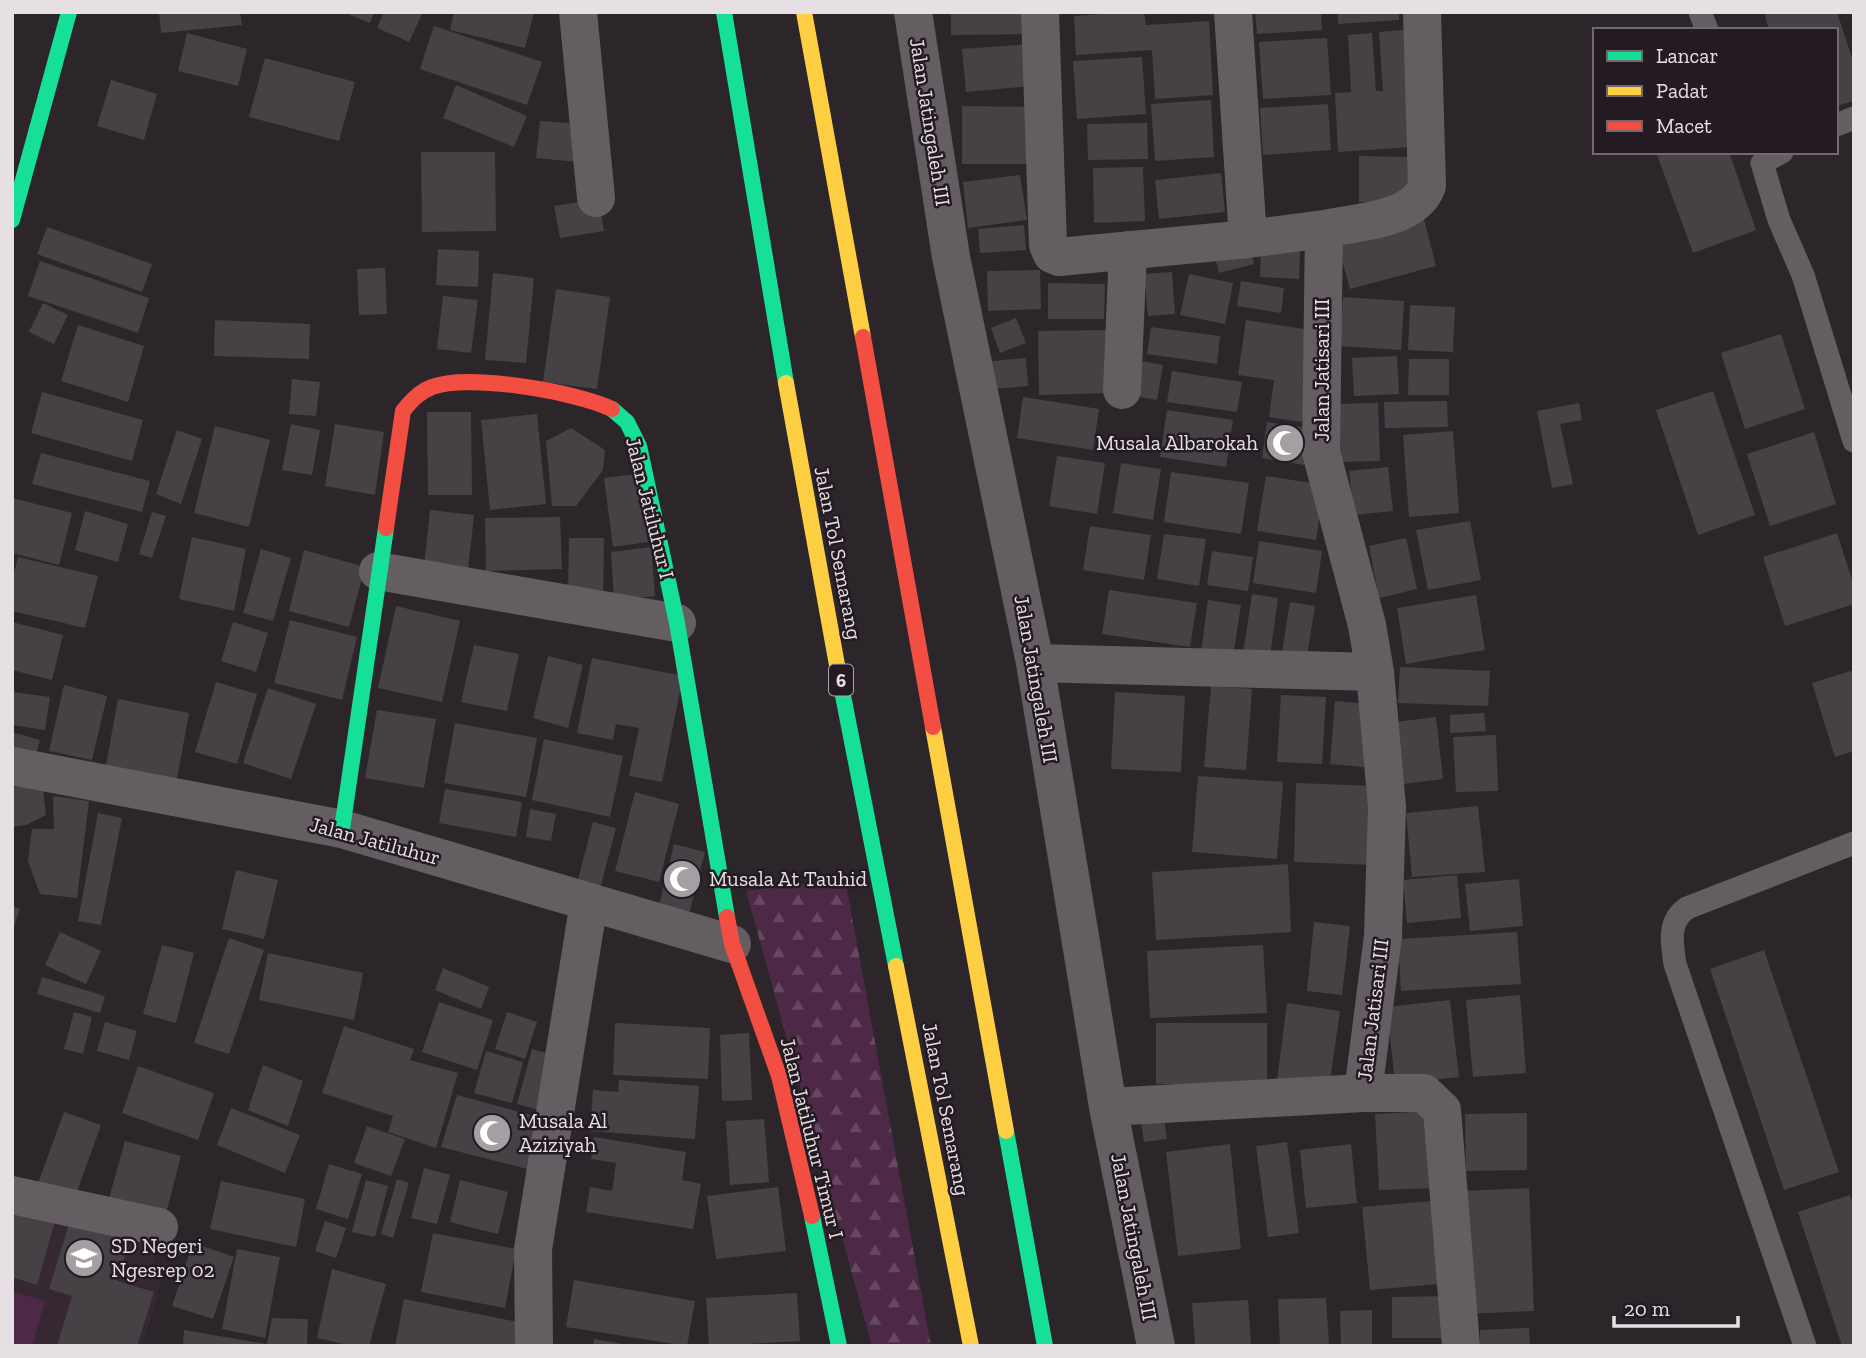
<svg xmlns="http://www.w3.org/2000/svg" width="1866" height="1358" viewBox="0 0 1866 1358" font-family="'Zilla Slab',serif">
<defs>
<pattern id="forest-firs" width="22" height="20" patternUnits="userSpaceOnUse" patternTransform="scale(1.75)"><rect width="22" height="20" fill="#4d2947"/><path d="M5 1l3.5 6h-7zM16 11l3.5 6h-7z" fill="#674861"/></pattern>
</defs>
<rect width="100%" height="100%" fill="#2c262b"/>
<path fill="#362832" d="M12,1201L159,1239L151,1276L162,1281L142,1346H12Z"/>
<path fill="#4d2947" d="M12,1291L45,1301L32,1346H12Z"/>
<path fill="url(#forest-firs)" d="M845,879L931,1346H872L746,891Z"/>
<path fill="#454145" d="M159,12H240L242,25L161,33Z
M343,12H374L370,23Z
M384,12H423L409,42L377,28Z
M454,12H534L525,48L450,30Z
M951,12H1027L1028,34L951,35Z
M1126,12H1144L1146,25L1209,21L1213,95L1155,99L1152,50L1076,55L1074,16Z
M1255,12H1321L1322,30L1257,34Z
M1338,12H1399V20L1338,24Z
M1764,12H1837L1854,64V101L1836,106V30H1769Z
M434,26L542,62L527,105L420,69Z
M1404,30L1412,147L1338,152L1335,93L1351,92L1348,35L1372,33L1376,91H1383L1379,32Z
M187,33L247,49L238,86L178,71Z
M1327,38L1331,95L1263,99L1259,42Z
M1030,44L1033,86L966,92L962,49Z
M1142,57L1146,114L1077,119L1073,61Z
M265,58L355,82L339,141L249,117Z
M111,80L157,94L144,140L97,126Z
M456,85L527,116L514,147L443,118Z
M1211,100L1214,157L1155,161L1151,104Z
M1328,104L1331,150L1263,155L1260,108Z
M962,106L1032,107V164H962Z
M540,121L582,124L578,162L536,158Z
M1147,123L1148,159L1088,160L1087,124Z
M421,152H495L496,231L422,232Z
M1656,152H1729L1756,230L1693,253Z
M1359,156L1411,157V202H1359Z
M1143,167L1145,221L1094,223L1093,168Z
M1221,173L1225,212L1159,219L1155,180Z
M1020,175L1027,220L968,228L963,182Z
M599,199L604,231L560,238L554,206Z
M1423,215L1436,266L1350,289L1336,238Z
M1024,225L1026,250L980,253L978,229Z
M47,227L152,264L142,292L37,254Z
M1249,243L1254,264L1219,273L1214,253Z
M1261,248L1300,250L1299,279L1260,277Z
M438,249L479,251L478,287L436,285Z
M40,261L149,298L138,333L28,296Z
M385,268L387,314L359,315L357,269Z
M1040,270L1041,309L988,311L987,271Z
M1172,272L1175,314L1148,316L1144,274Z
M493,273L534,278L526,363L485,360Z
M1189,274L1233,283L1225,324L1180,315Z
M1241,281L1284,288L1281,313L1237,306Z
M1048,283L1105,284L1104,319H1048Z
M556,289L610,297L597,389L543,382Z
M443,296L478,300L471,353L437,349Z
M1343,297L1404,301L1401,350L1340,346Z
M43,303L68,315L54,344L29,332Z
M1410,305L1455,307L1453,352L1408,350Z
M1016,318L1026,343L1000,353L991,328Z
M215,320L310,324L309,359L214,356Z
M1246,320L1316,331L1302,422L1269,417L1274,380L1238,375Z
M78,325L144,346L128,402L61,381Z
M1151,327L1220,336L1217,364L1147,354Z
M1108,330L1109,393L1039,395L1038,331Z
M1781,334L1805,409L1745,429L1721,353Z
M1397,356L1399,394L1354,396L1352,358Z
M1026,358L1028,386L984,390L981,362Z
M1409,359H1449V395H1408Z
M1141,361L1163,365L1157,400L1135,396Z
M1172,371L1242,382L1237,412L1167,402Z
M292,379L320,382L316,416L289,414Z
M1713,391L1755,515L1698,535L1656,410Z
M42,392L143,420L132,461L31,433Z
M1023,397L1099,409L1093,450L1017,438Z
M1447,401L1448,427L1385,428L1384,402Z
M1378,403L1380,461L1337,462L1335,404Z
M1579,403L1582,420L1560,424L1573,484L1552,488L1537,411Z
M1167,410L1233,420L1226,467L1160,457Z
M427,412H471L472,495H428Z
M537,414L546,504L490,510L481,420Z
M1267,422L1309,428L1304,465L1262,458Z
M291,424L320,430L312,475L282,470Z
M335,424L384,432L375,495L325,486Z
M215,426L270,440L249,527L194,513Z
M571,428L605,450L603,470L576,506H552L546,441Z
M177,430L202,439L181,504L156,494Z
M1453,431L1459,513L1409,517L1403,435Z
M1814,432L1836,504L1770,526L1747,454Z
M41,453L150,481L142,512L32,484Z
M1057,456L1105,463L1097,514L1049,506Z
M1121,463L1161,469L1153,520L1113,513Z
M1388,467L1393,511L1354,515L1349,471Z
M1171,472L1249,483L1241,534L1164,522Z
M638,474L648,542L613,547L604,478Z
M1266,476L1324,485L1316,540L1257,531Z
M12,498L72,513L59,565L12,553Z
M430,510L474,515L467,579L423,575Z
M85,511L128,524L118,562L75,550Z
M152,512L166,516L152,558L139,554Z
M560,517L562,569L486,571L485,518Z
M1470,521L1481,580L1428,590L1416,530Z
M1090,526L1151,535L1144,580L1083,570Z
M1837,533L1854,586V604L1785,626L1763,557Z
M1164,534L1206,539L1199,586L1157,579Z
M192,537L246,549L234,611L179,599Z
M569,538H604L603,599L568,598Z
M1406,538L1417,589L1379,598L1369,546Z
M1259,541L1322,551L1316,593L1253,583Z
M651,547L655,596L614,600L611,552Z
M261,549L291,558L273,621L243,613Z
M304,550L365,567L349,627L289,611Z
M1212,551L1253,557L1248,591L1207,585Z
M18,557L98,576L85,628L12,611V581Z
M1109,590L1197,603L1190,647L1102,634Z
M1252,594L1278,598L1269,664L1242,660Z
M1476,595L1485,650L1406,664L1397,608Z
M1208,600L1241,605L1233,657L1201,652Z
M1290,602L1315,606L1306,663L1281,659Z
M396,606L460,621L442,702L378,688Z
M290,620L357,637L342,700L274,683Z
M12,622L63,635L52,680L12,670Z
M233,622L268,633L256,672L221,661Z
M474,645L519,654L507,711L461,702Z
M548,656L583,665L568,728L533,718Z
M592,658L683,676L662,782L629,776L639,728L616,724L613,740L577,733Z
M1400,667L1490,671L1488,706L1398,703Z
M1854,670V751L1835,757L1812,683Z
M216,682L257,694L237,764L195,752Z
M64,685L107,696L92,760L49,751Z
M1211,686L1252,689L1246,770L1204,767Z
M268,688L316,704L291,779L243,763Z
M12,692L50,697L45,730L12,725Z
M1115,692L1185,696L1181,772L1111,769Z
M1281,695L1326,697L1322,764L1277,762Z
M118,699L189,713L175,790L104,776Z
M1335,701L1369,704L1364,767L1330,764Z
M377,710L436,719L424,788L365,778Z
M1484,713L1486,731L1450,733V715Z
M1436,717L1443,779L1403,784L1395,722Z
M455,723L537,738L526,797L444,783Z
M12,732L40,740L32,770L12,764Z
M1496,735L1498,791L1456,792L1453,737Z
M544,739L623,756L610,817L532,800Z
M1198,776L1283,782L1277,859L1192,852Z
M1296,783L1377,786L1375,865L1294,862Z
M12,786L43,788L46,815L26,825L12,827Z
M445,789L522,802L516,837L439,823Z
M635,792L679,804L659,882L615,871Z
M53,796L89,801L77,898L40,894L28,861L32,829H54Z
M1478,806L1485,872L1412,877L1406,813Z
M530,809L556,814L551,841L526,837Z
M98,813L122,818L101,925L78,921Z
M593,822L616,828L599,893L576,887Z
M674,844L705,852L689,914L659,906Z
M1288,864L1291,932L1156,940L1152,872Z
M236,870L278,880L264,939L222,929Z
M1457,875L1461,918L1407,923L1403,880Z
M1519,879L1523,926L1470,931L1465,884Z
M12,906L20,909L13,929H12Z
M1314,922L1350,926L1342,995L1307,991Z
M60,932L101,951L86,984L45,965Z
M1517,932L1521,984L1401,991L1398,939Z
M229,938L264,950L229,1054L194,1043Z
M162,945L194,953L176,1023L143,1014Z
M1263,945L1267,1013L1150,1018L1147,951Z
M1764,950L1839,1172L1784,1190L1710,969Z
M268,953L363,973L354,1020L259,1000Z
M443,968L489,987L481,1009L435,990Z
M42,977L105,996L100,1013L37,994Z
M1520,995L1526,1073L1473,1077L1466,1000Z
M1450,1000L1459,1077L1395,1084L1387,1007Z
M439,1002L493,1020L477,1070L422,1052Z
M1287,1003L1340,1011L1329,1088L1277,1081Z
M74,1012L92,1017L83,1054L64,1049Z
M507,1012L537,1022L525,1059L495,1049Z
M105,1022L137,1031L129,1060L97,1051Z
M615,1023L710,1028L708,1079L613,1075Z
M1156,1023H1267V1085L1156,1084Z
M344,1026L414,1049L410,1060L458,1073L436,1148L388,1132L393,1116L322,1093Z
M749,1033L752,1100L722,1101L720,1035Z
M532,1049L557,1056L543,1111L517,1104Z
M486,1051L523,1062L512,1103L474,1093Z
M263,1065L303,1081L288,1126L248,1110Z
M138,1066L214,1093L198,1140L122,1113Z
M619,1080L699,1086L695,1139L590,1131L593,1090L618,1092Z
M457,1095L543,1118L531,1170L441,1147Z
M231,1108L300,1135L285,1173L217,1145Z
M1434,1111L1437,1188L1379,1190L1375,1114Z
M64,1112L101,1125L75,1197L38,1183Z
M1527,1113V1170L1466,1171L1465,1114Z
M764,1119L769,1182L730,1185L726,1121Z
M1164,1119L1167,1139L1144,1142L1141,1122Z
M367,1126L405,1139L391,1176L354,1163Z
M594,1137L686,1152L682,1180L701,1184L693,1229L586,1212L590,1187L612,1191L616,1163L591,1159Z
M125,1141L181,1156L163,1225L106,1209Z
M1287,1142L1299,1233L1268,1237L1256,1146Z
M1230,1144L1241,1249L1178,1256L1166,1152Z
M1351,1144L1357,1203L1306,1208L1300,1150Z
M329,1164L362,1174L348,1219L316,1209Z
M424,1168L450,1175L437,1224L411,1218Z
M397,1179L409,1183L393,1238L381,1234Z
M366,1180L388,1186L375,1237L352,1232Z
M460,1180L508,1192L498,1234L450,1222Z
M221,1181L305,1199L296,1247L210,1229Z
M778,1187L786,1251L716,1259L707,1196Z
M1529,1188L1534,1311L1466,1314L1460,1191Z
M1850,1195L1854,1205V1346H1842L1798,1212Z
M1431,1201L1439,1284L1370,1290L1362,1207Z
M12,1209L55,1221L37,1285L12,1277Z
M70,1221L130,1240L117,1281L154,1292L137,1346H57L72,1296L49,1289Z
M325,1221L346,1228L336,1258L315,1251Z
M433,1233L516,1249L505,1308L421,1292Z
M193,1243L234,1257L213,1319L172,1306Z
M237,1249L280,1257L265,1338L222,1329Z
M332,1269L386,1284L369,1346H352L317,1338Z
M574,1280L695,1301L687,1346L566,1327Z
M797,1293L800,1341L709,1346L706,1298Z
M1455,1296V1338H1392V1297Z
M1326,1298L1329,1344L1280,1346L1278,1299Z
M404,1299L518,1322L514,1346H395Z
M1248,1300L1251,1345L1195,1346L1192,1303Z
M1372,1310V1346H1341L1340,1311Z
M272,1318L308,1319L307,1346H183L184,1330L267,1344Z
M1529,1328L1530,1346H1480V1330Z
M594,1339L623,1344L622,1346H593Z"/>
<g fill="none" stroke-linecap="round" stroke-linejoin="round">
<path stroke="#645d62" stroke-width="23" d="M1700,12L1707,30
M1836,125L1854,118
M1782,152L1762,163L1779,220L1803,275L1854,441
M1805,1346L1675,964C1672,943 1667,922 1687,908L1854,843"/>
<path stroke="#645d62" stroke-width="38" d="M578,12L596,198
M913,12L951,257L1035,663L1108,1107L1156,1346
M1040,12L1048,245L1052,254L1059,257L1248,239L1324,229
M1233,12L1248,239
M1122,390L1128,250
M378,571L677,623
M1035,663L1375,672L1387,807L1383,936L1363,1093L1108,1107
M1375,672L1367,625L1321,452L1324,229C1356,222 1414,221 1427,186L1422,12
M12,766L342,829L732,944
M1363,1093H1424L1442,1110L1461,1346
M12,1195L159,1227
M534,1346L533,1249L589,902"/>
<path stroke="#16e098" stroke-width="16" d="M724,12L786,383
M12,220L69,12
M612,409L627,422L639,446L677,623L727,917
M837,665L896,966
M342,829L386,528
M1006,1131L1045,1346
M812,1216L839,1346"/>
<path stroke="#ffcf43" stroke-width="16" d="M804,12L863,337
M786,383L837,665
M933,727L1006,1131
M896,966L971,1346"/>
<path stroke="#f24e42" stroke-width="16" d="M863,337L933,727
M386,528L403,411C411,401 419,392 432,387C468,373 577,392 612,409
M727,917L732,944L779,1076L812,1216"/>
</g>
<defs>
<g id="mosque-disc" transform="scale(2.0125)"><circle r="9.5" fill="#a59ea3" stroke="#241b22"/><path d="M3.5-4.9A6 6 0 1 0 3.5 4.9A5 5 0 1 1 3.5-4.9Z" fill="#fff"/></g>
<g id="school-disc" transform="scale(2.0125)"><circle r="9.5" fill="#a59ea3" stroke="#241b22"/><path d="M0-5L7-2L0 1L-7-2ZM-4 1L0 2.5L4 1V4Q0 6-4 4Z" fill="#fff"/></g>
</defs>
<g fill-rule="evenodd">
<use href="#mosque-disc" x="1285" y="443"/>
<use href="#mosque-disc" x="682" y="879"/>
<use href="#mosque-disc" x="492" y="1133"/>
<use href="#school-disc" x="84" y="1258"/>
</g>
<g text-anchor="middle" stroke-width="5" stroke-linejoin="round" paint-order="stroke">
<rect fill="#241b22" stroke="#aca4aa" stroke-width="2" x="829" y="664.5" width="24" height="31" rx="5"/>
<g font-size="19" font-weight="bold" fill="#e6dfe4">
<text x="841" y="687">6</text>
</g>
<g font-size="21" fill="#e6dfe4" stroke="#241b22">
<text transform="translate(930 122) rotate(81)" y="7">Jalan Jatingaleh III</text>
<text transform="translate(1322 370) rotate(-90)" y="7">Jalan Jatisari III</text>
<text transform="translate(650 508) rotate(76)" y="7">Jalan Jatiluhur I</text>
<text transform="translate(838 553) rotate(79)" y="7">Jalan Tol Semarang</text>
<text transform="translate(1036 679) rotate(80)" y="7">Jalan Jatingaleh III</text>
<text transform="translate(375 841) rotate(15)" y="7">Jalan Jatiluhur</text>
<text transform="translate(1373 1010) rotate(-83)" y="7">Jalan Jatisari III</text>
<text transform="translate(946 1109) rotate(79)" y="7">Jalan Tol Semarang</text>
<text transform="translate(812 1138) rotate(76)" y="7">Jalan Jatiluhur Timur I</text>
<text transform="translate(1134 1237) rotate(79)" y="7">Jalan Jatingaleh III</text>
</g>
<g font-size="21" fill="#e6dfe4" stroke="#241b22" text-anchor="start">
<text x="1258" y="450" text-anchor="end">Musala Albarokah</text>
<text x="709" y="886">Musala At Tauhid</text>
<text x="519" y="1128">Musala Al<tspan x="519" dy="24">Aziziyah</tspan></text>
<text x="111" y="1253">SD Negeri<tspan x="111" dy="24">Ngesrep 02</tspan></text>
</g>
</g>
<rect width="1866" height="1358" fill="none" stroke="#e6dfe4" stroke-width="28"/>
<rect x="1593" y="28" width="245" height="126" fill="#241b22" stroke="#726970" stroke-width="2"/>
<rect x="1607" y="51" width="35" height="10" fill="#16e098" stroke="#726970" stroke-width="2"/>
<text x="1656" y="63" font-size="21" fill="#e6dfe4">Lancar</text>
<rect x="1607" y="86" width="35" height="10" fill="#ffcf43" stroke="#726970" stroke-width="2"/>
<text x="1656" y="98" font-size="21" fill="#e6dfe4">Padat</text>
<rect x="1607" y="121" width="35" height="10" fill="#f24e42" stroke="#726970" stroke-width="2"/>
<text x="1656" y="133" font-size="21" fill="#e6dfe4">Macet</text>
<path d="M1614 1316v10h124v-10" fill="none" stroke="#e6dfe4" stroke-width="3.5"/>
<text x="1624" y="1316" font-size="21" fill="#e6dfe4" stroke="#241b22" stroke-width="5" paint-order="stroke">20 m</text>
</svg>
